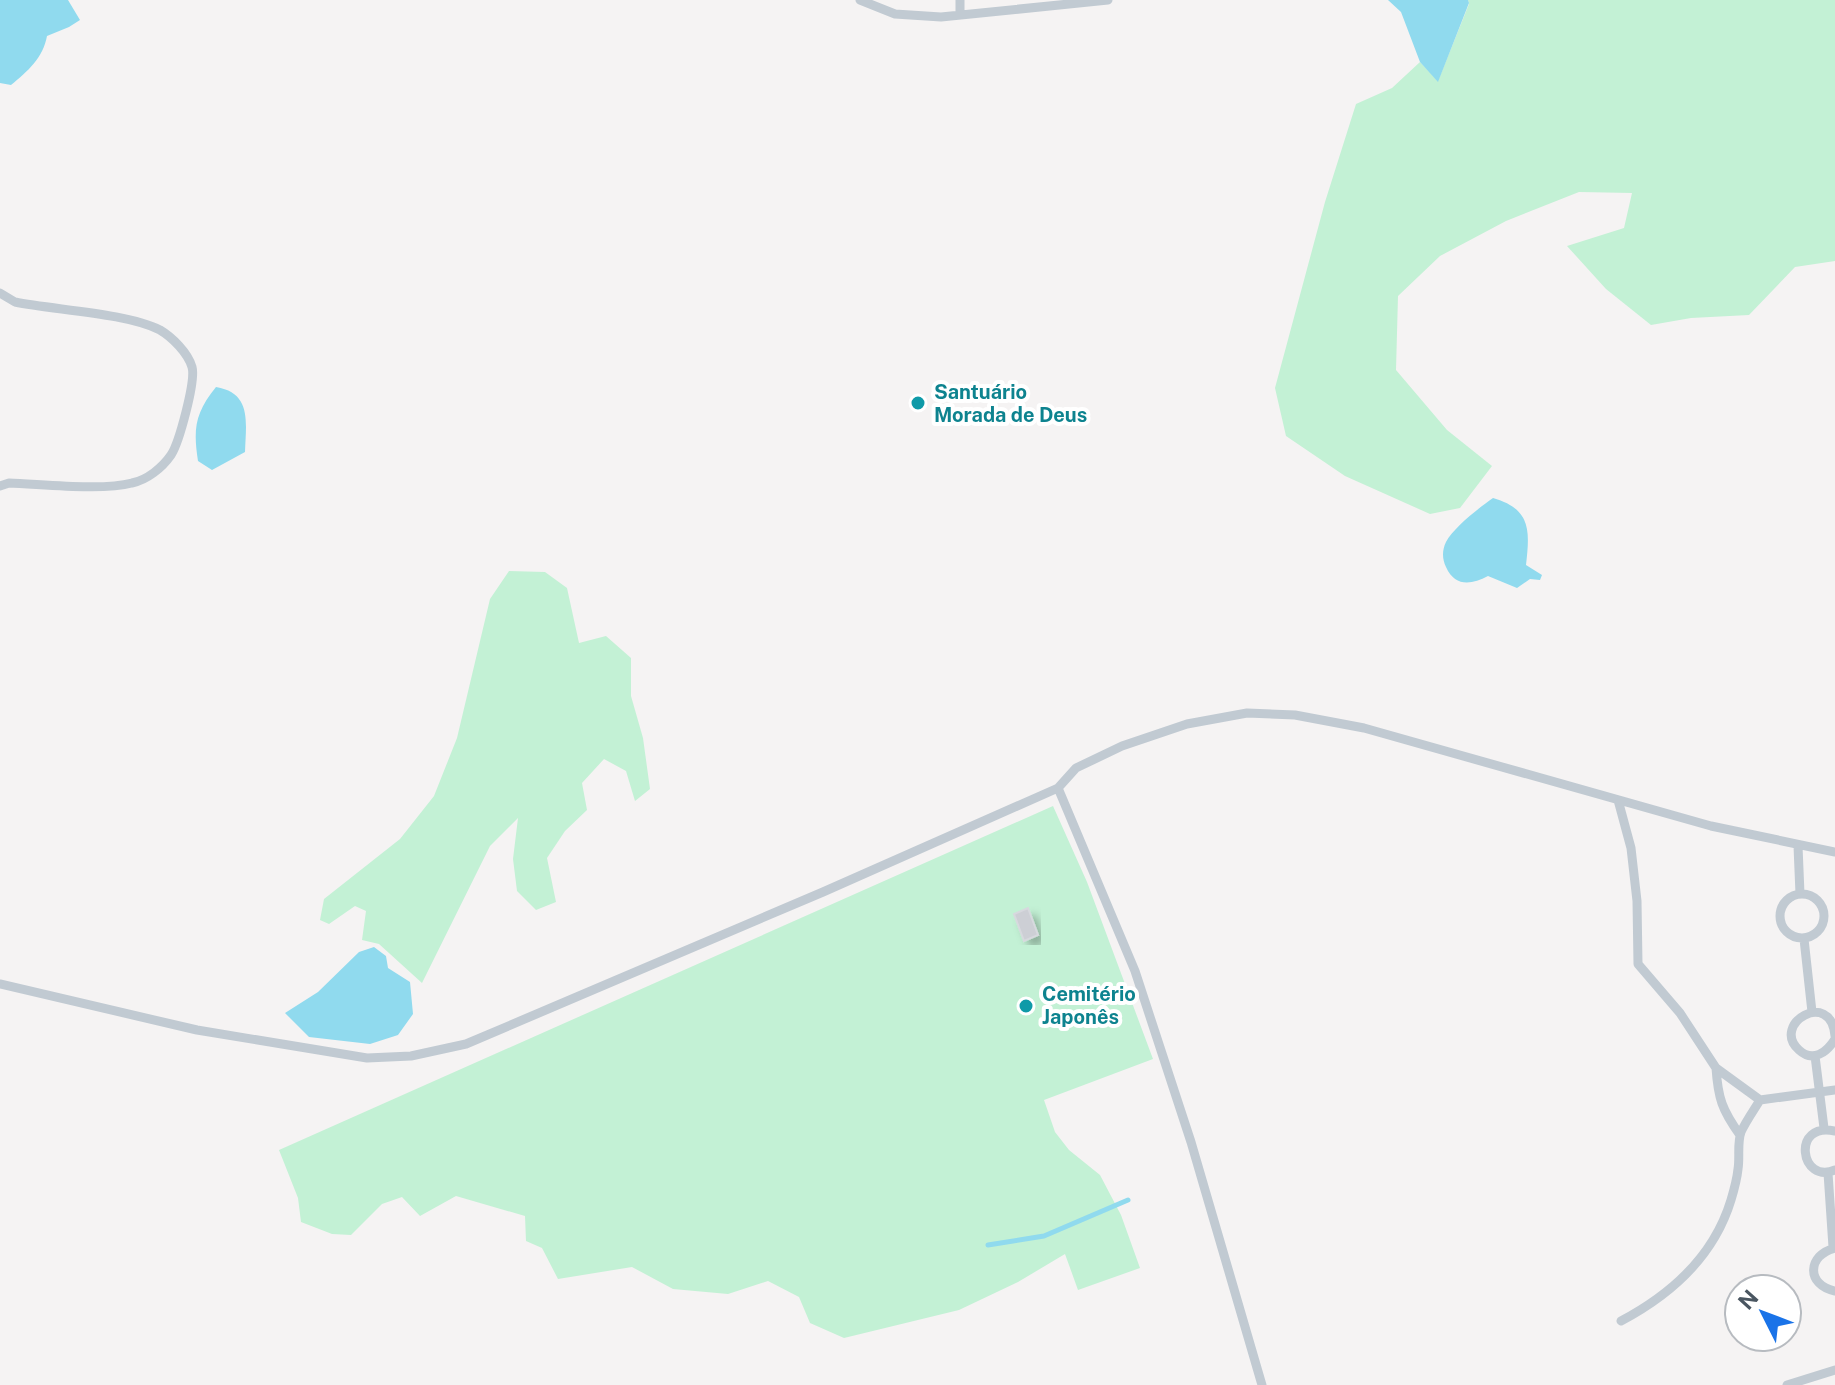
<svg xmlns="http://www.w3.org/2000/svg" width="1835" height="1385" viewBox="0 0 1835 1385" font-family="'Public Sans',sans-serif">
<defs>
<filter id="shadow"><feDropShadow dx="7" dy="7" stdDeviation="4" flood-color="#0004"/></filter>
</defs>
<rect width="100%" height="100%" fill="#f5f3f3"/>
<path fill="#c3f1d5" d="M1468,0H1835V261L1795,267L1749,315L1691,318L1651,325L1606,289L1567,246L1624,228L1632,193L1579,192L1506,221L1440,256L1398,296L1396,370L1447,430L1492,466L1460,508L1430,514L1345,476L1286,436L1275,388L1325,202L1356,104L1392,88L1420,62L1438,81L1469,4Z
M509,571L545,572L567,588L579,643L606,636L631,658V696L643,738L650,789L635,801L626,771L604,759L582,783L587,810L565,831L547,858L556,902L536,910L517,891L513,859L518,818L490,846L422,983L379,944L362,940L366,911L355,906L329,924L320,920L324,899L400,839L434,796L457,738L490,599Z
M1053,806L1087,882L1153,1059L1044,1100L1055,1132L1069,1150L1100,1175L1121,1215L1140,1268L1078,1290L1065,1254L1018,1282L959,1310L844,1338L810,1323L799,1297L768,1281L728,1294L673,1289L632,1267L558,1279L542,1248L526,1241L525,1216L456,1196L420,1216L402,1197L382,1204L351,1235L332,1234L301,1222L298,1198L279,1150Z"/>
<path fill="#90daee" d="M0,0H68L80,20L69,27L47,36C43,58 28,71 11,85L0,83Z
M1388,0H1468L1469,3L1438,82L1420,62L1401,12Z
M216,387C252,393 246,422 245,452L212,470L198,461C193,429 195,413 216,387Z
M1493,498C1531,509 1530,530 1526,565L1542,575L1540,580L1530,579L1517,588L1488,576C1471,585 1455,587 1446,567C1442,559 1442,550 1446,542C1454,527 1479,508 1493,498Z
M374,947L386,956L388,968L410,982L413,1014L398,1035L370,1044L309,1037L285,1013L318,992L359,952Z"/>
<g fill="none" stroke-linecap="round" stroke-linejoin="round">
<path stroke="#90daee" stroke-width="5" d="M988,1245L1044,1236L1128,1200"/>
</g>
<path fill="#cdcfd5" stroke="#d7d9de" stroke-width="2" filter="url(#shadow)" d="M1028,908L1038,935L1024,941L1014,914Z"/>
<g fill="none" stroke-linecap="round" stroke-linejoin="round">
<path stroke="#c1cad2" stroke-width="9" d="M860,0L895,14L941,17L1108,0
M960,15V0
M0,293L15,302C54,310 127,313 160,330C172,337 188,353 192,367C196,381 179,443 171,455C162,468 147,480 132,483C102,491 41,484 9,483L0,486
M1058,788L1076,768L1122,746L1187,724L1247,713L1295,715L1364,728L1711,826L1835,852
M1618,800L1631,848L1637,901L1638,964L1680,1013L1716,1068L1760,1100L1835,1090
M1798,846L1800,894
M1780 916a22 22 0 1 1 44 0a22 22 0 1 1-44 0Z
M1804,939L1812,1012
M0,984L197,1030L367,1058L411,1056L466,1044L823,892L1058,788L1135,971L1191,1142L1262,1385
M1835,1036C1831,988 1770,1024 1799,1050C1813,1063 1827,1052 1835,1039
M1815,1056L1824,1128
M1716,1068C1718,1098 1722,1110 1740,1135
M1835,1131C1791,1121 1800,1185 1835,1170
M1828,1173L1833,1247
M1835,1248C1807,1255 1806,1285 1835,1291
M1621,1321C1672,1294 1714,1256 1731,1200C1734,1190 1737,1179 1738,1169C1740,1158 1737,1143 1741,1132C1746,1121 1754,1110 1760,1100
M1787,1385L1835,1370"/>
</g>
<g fill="#0f9aa8" stroke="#fff" stroke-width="3">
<circle cx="918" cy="403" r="8"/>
<circle cx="1026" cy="1006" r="8"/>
</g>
<g text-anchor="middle" stroke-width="8" stroke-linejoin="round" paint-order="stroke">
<g font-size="20" font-weight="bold" fill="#0d838f" stroke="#fff" text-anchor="start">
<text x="934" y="399">Santuário<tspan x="934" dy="23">Morada de Deus</tspan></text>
<text x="1042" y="1001">Cemitério<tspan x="1042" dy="23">Japonês</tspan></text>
</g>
</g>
<g transform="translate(1763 1313) rotate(312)"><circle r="38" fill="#ffffff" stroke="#b7bbc0" stroke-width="2"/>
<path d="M0-6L14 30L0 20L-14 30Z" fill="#1a73e8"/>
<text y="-12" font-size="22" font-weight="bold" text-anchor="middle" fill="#4a5661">N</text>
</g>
</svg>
